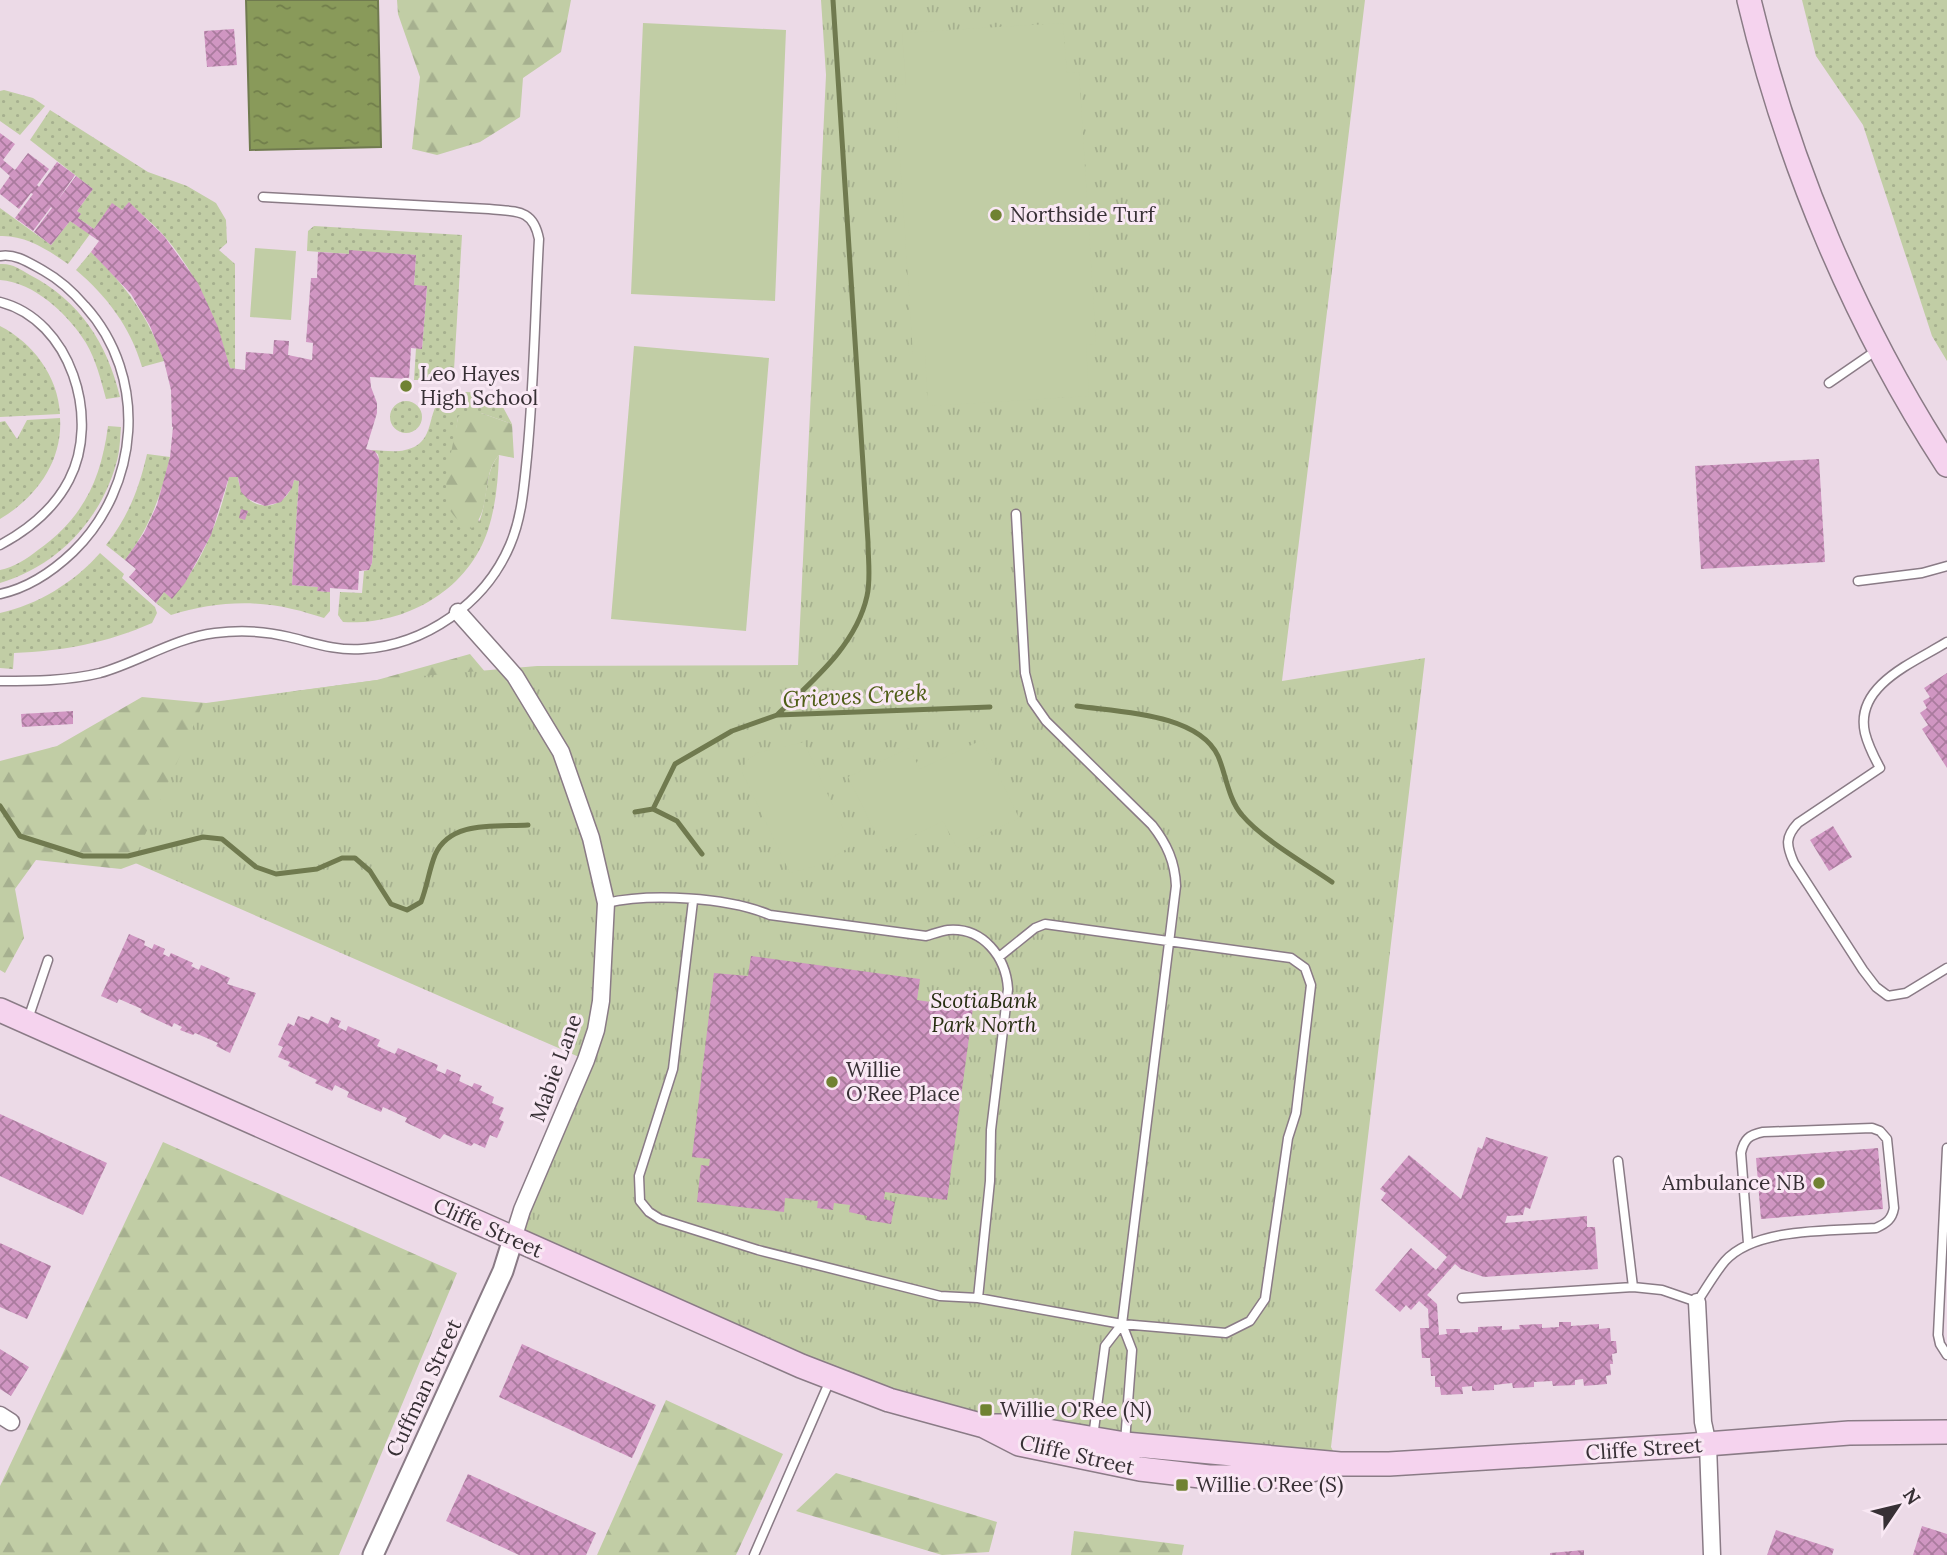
<svg xmlns="http://www.w3.org/2000/svg" width="1947" height="1555" viewBox="0 0 1947 1555" font-family="Lora,serif">
<defs>
<pattern id="grass-dots" width="8" height="8" patternUnits="userSpaceOnUse" patternTransform="scale(1.75)"><rect width="8" height="8" fill="#c1cda5"/><path d="M2 2h.1M6 6h.1" fill="none" stroke="#a6b08f" stroke-width="1.8" stroke-linecap="round"/></pattern>
<pattern id="forest-firs" width="22" height="20" patternUnits="userSpaceOnUse" patternTransform="scale(1.75)"><rect width="22" height="20" fill="#c1cda5"/><path d="M5 1l3.5 6h-7zM16 11l3.5 6h-7z" fill="#a6b08f"/></pattern>
<pattern id="park-tufts" width="24" height="20" patternUnits="userSpaceOnUse" patternTransform="scale(1.75)"><rect width="24" height="20" fill="#c1cda5"/><path d="M3 7l-1-3M5 7V3M7 7l1-3M15 17l-1-3M17 17v-4M19 17l1-3" fill="none" stroke="#a6b08f"/></pattern>
<pattern id="water-ripples" width="26" height="14" patternUnits="userSpaceOnUse" patternTransform="scale(1.75)"><rect width="26" height="14" fill="#899a5a"/><path d="M2 4q2-2 4 0t4 0M15 11q2-2 4 0t4 0" fill="none" stroke="#717e4b"/></pattern>
<pattern id="building-cross-hatch" width="8" height="8" patternUnits="userSpaceOnUse" patternTransform="scale(1.75)"><rect width="8" height="8" fill="#d096c2"/><path d="M0 0l8 8M0 8l8-8" fill="none" stroke="#aa7b9e"/></pattern>
</defs>
<rect width="100%" height="100%" fill="#ecdae7"/>
<path fill="url(#grass-dots)" d="M1802,0H1947V361L1932,336L1863,125L1816,56Z
M4,90L33,98L45,106L20,135L0,121V91Z
M50,110L148,172L187,186L216,203L226,220L227,243L219,250L235,264V369L230,368C216,320 198,275 165,237C154,224 141,214 129,203L122,210L112,204L94,229L78,218L81,214L77,211L93,189L30,140Z
M0,208L51,245L70,221L90,234L68,264C48,250 26,235 0,236Z
M314,226L462,235L454,370L448,380H414L416,348L422,349L427,287L414,285L416,255L349,251V254L307,251L308,231Z
M91,252C125,285 148,315 164,361L142,367C131,328 107,296 76,270Z
M0,264C12,263 20,269 30,275C80,301 107,343 120,397L106,399C101,380 96,360 86,343C69,315 34,282 0,280Z
M0,326C33,343 58,376 60,414L0,417Z
M489,393L497,396L512,424L481,413L458,418L456,431L479,522C488,501 484,472 499,455C498,481 496,505 488,530C468,591 404,626 343,622L338,615L340,592L362,593L364,571L369,570L372,563L379,459L378,454L371,450C382,450 394,453 405,450C441,443 422,403 450,394C461,390 476,393 489,393Z
M390 417a16 16 0 1 1 32 0a16 16 0 1 1-32 0Z
M60,418C63,461 36,498 0,519V422L5,421L17,439L27,420Z
M108,426L121,427C120,439 120,452 116,464C100,521 57,566 0,583V570C14,567 27,559 38,550C83,518 101,480 108,426Z
M147,454L170,457C161,496 149,529 125,560L106,545C128,517 139,489 147,454Z
M229,477H238C241,513 286,516 294,480L299,481L292,585L318,587V591L330,592V611L324,618C313,615 303,611 292,609C251,599 210,603 171,615L156,603L164,592L172,598C202,563 219,521 229,477Z
M100,553L124,574L122,578L155,607L157,613L152,623C107,643 63,651 14,653L13,669L0,668V613C37,605 75,582 100,553Z"/>
<path fill="url(#forest-firs)" d="M397,0H571L561,52L523,78L520,117L480,142L437,155L412,149L420,77L398,14Z
M463,412L481,413L512,424L514,458L499,455C480,476 493,509 471,529C462,523 452,517 448,506C441,489 455,438 458,417Z
M470,654L503,693L148,859L121,869L36,860L15,889L24,938L5,973L0,970V761L57,746L142,697L206,703L377,680Z
M163,1142L457,1273L339,1555H0V1486Z
M666,1400L783,1454L736,1555H597Z
M836,1473L997,1522L989,1552L942,1555L796,1511Z
M1074,1531L1184,1545L1182,1555H1071Z"/>
<path fill="url(#park-tufts)" d="M821,0H1365L1282,681L1425,658L1331,1447L1340,1464L1144,1445L889,1400L513,1239L586,1060L133,862L203,704L377,680L537,666L798,665L826,75Z"/>
<path fill="#c1cda5" d="M643,23L786,30L775,301L631,294Z
M1063,23L1067,73L1079,72L1096,344L1086,345L1089,396L928,406L925,354H913L895,85L906,84L902,33Z
M255,248L296,251L291,320L250,317Z
M634,346L769,358L746,631L611,619Z
M982,740L1019,818L957,848L943,821L884,850L848,777L909,748L920,769Z
M804,742L851,846L823,864L790,873L742,772L746,761L757,753Z"/>
<path fill="url(#water-ripples)" stroke="#707a4f" stroke-width="2" d="M246,0H378L381,147L250,150Z"/>
<g fill="none" stroke-linecap="round" stroke-linejoin="round">
<path stroke="#707a4f" stroke-width="5" d="M1077,706C1118,712 1198,713 1218,756C1226,774 1228,799 1242,815C1262,839 1306,864 1332,882
M777,715C812,681 856,646 867,596C871,579 868,559 868,542L833,0
M0,806L20,836L83,856H128L203,837L222,839L256,867L276,874L317,869L342,858H355L370,871L391,904L407,910L421,902C427,887 429,870 435,855C450,820 496,827 528,825
M653,809L677,821L702,854
M635,812L653,809L675,764L732,731L777,715L990,707"/>
</g>
<path fill="url(#building-cross-hatch)" d="M234,29L237,65L207,67L204,31Z
M0,133L15,144L3,160L15,170L28,153L49,169L37,185L39,187L57,162L75,175L57,201L76,176L93,189L77,211L81,214L78,218L94,229L112,203L122,210L129,202L164,236L198,283L218,327L230,368L245,370L246,352L273,354L274,340L289,341L288,355L312,360L313,343L306,342L311,278H317L318,252L349,254V250L416,255L414,285L427,286L422,349L411,348L409,379L370,377L371,387L377,403V413L366,449L375,451L379,459L372,563L369,570L359,571L358,590L330,588V592L317,591L318,587L292,585L299,481L294,480L292,488L281,502L265,506L248,499L241,492L238,477H229L211,535L185,583L172,599L164,592L156,603L129,577L136,569L125,560L144,533L157,505L170,457L173,427H172L171,390L164,361L150,326L131,294L91,252L99,241L70,221L51,245L34,232L52,208L51,207L33,231L15,218L33,194L31,193L19,209L0,194V190L10,176L0,167Z
M1819,459L1825,562L1701,569L1695,466Z
M241,509L248,511L245,520L239,518Z
M1947,673V768L1922,729L1928,725L1920,713L1927,708L1923,701L1930,697L1924,688Z
M73,711V724L22,727L21,714Z
M1833,826L1852,857L1829,871L1810,840Z
M129,934L145,941L144,945L152,949L154,944L165,949L163,954L169,957L171,953L193,963L191,966L199,970L201,965L230,978L227,984L256,993L230,1053L216,1046L218,1043L195,1033L193,1035L180,1030L182,1027L174,1023L172,1027L140,1012L142,1009L119,999L117,1003L101,996Z
M751,956L920,979L917,1000L973,1008L947,1200L885,1192L884,1199L895,1202L891,1224L866,1220L867,1216L849,1212L850,1205L834,1203L833,1210L817,1208L818,1201L785,1198L784,1212L697,1202L701,1165L709,1166L710,1159L692,1157L714,973L748,976Z
M298,1016L309,1020L311,1016L328,1024L331,1017L341,1021L338,1027L346,1031L348,1026L380,1040L377,1046L395,1054L398,1048L438,1065L436,1070L445,1074L447,1069L461,1075L459,1081L472,1087L474,1083L482,1086L480,1090L494,1097L492,1103L504,1108L499,1119L504,1122L497,1138L490,1135L485,1148L474,1143L471,1146L444,1134L440,1139L405,1122L407,1118L383,1107L381,1112L347,1097L349,1092L335,1085L332,1091L315,1083L317,1080L288,1066L290,1062L278,1057L283,1047L278,1045L288,1023L294,1026Z
M0,1114L107,1163L83,1215L0,1176Z
M1486,1137L1548,1157L1530,1209L1525,1207L1523,1215L1507,1216L1505,1223L1587,1216V1227H1595L1598,1269L1484,1277L1461,1269L1455,1264L1427,1295L1437,1304L1439,1335L1447,1334L1446,1329H1460V1333L1478,1332V1327L1502,1326V1330L1520,1329L1519,1325L1542,1324V1328L1559,1327V1322H1571V1326L1599,1324V1329L1610,1328L1611,1341H1616L1617,1353L1612,1354L1613,1364H1610L1611,1375L1606,1376L1607,1384L1584,1386L1583,1379L1575,1380V1385L1553,1386L1552,1381L1534,1382V1387L1513,1388L1512,1383L1494,1385V1390L1472,1391V1386L1462,1387L1463,1394L1441,1395L1440,1387H1435V1376H1431L1430,1358H1422L1420,1328H1429L1428,1309L1419,1301L1411,1310L1406,1305L1400,1312L1375,1290L1411,1248L1436,1270L1447,1257L1381,1200L1386,1193L1380,1189L1409,1155L1461,1199L1478,1147L1482,1149Z
M1878,1148L1883,1209L1761,1219L1756,1158Z
M0,1243L51,1266L27,1319L0,1307Z
M522,1344L656,1405L632,1458L499,1397Z
M0,1349L29,1367L11,1396L0,1389Z
M468,1474L596,1533L586,1555H519L446,1521Z
M1922,1526L1947,1534V1555H1913Z
M1776,1530L1834,1549L1832,1555H1767Z
M1584,1550V1555H1550V1553Z"/>
<g fill="none" stroke-linecap="round" stroke-linejoin="round">
<g stroke="#8a7b86" stroke-width="11">
<path id="service" d="M0,256C16,253 31,264 44,271C60,280 73,292 85,306C149,377 140,487 73,552C53,571 28,588 0,594
M0,302C71,320 101,419 69,480C54,509 28,530 0,545
M1829,383L1877,350
M1016,514L1025,673L1032,701L1046,721L1152,825C1167,844 1175,862 1176,886L1122,1324L1132,1350L1125,1442
M1858,581L1922,573L1947,566
M1947,642C1915,662 1854,685 1865,733C1868,745 1874,757 1880,768L1798,823C1785,837 1786,845 1794,863L1863,970L1876,987L1888,996L1906,993L1947,968
M0,681C33,681 68,681 100,673C139,662 174,638 215,633C240,630 265,631 289,637C314,643 336,651 362,649C425,645 485,604 510,545C522,517 524,486 527,457C534,385 535,312 539,239C533,208 516,212 489,209L263,197
M693,901L673,1069L639,1176L640,1201L649,1212L660,1219L758,1250L940,1296L978,1298L1122,1324L1226,1333L1250,1321L1265,1299L1288,1138L1296,1113L1311,985L1305,968L1291,958L1045,924L1035,928L999,957
M606,903C651,893 727,897 770,915L926,936C933,934 941,931 948,930C983,927 1006,957 1008,989L991,1130L990,1181L978,1298
M28,1019L48,960
M1947,1148L1938,1335L1940,1344L1947,1355
M1618,1161L1633,1287
M1462,1298L1633,1287L1662,1290L1697,1302C1706,1289 1714,1274 1725,1261C1755,1227 1833,1231 1876,1228C1887,1223 1892,1219 1894,1208L1887,1139L1880,1131L1872,1128L1763,1132C1749,1135 1744,1139 1741,1153L1748,1243
M1093,1437L1105,1346L1122,1324
M754,1555L831,1378"/>
</g>
<g stroke="#8a7b86" stroke-width="19">
<path id="minor" d="M458,612L515,676L561,752L591,838L606,903L601,1001L596,1030L586,1060L522,1210L513,1239
M1697,1302L1703,1422L1708,1445L1712,1555
M0,1415L11,1422"/>
</g>
<g stroke="#8a7b86" stroke-width="23">
<path id="tertiary" d="M373,1555L503,1271L513,1239"/>
</g>
<g stroke="#8a7b86" stroke-width="26">
<path id="secondary" d="M1749,0C1788,164 1855,323 1947,465
M0,1010L801,1366L889,1400L984,1426L1019,1444L1140,1469L1209,1477L1282,1476L1340,1464
M991,1426H1018L1125,1444L1340,1464H1389L1681,1446L1849,1433L1947,1432"/>
</g>
<use href="#service" stroke="#fff" stroke-width="8"/>
<use href="#minor" stroke="#fff" stroke-width="16"/>
<use href="#tertiary" stroke="#fff" stroke-width="19"/>
<use href="#secondary" stroke="#f5d3ee" stroke-width="23"/>
</g>
<g fill="#708232" stroke="#f9e8f4" stroke-width="2.5">
<circle cx="996" cy="215" r="7"/>
<circle cx="406" cy="386" r="7"/>
<circle cx="832" cy="1082" r="7"/>
<circle cx="1819" cy="1183" r="7"/>
<rect x="979" y="1403" width="14" height="14" rx="3.5"/>
<rect x="1175" y="1478" width="14" height="14" rx="3.5"/>
</g>
<g text-anchor="middle" stroke-width="6" stroke-linejoin="round" paint-order="stroke">
<g font-size="21" fill="#373035" stroke="#f9e8f4" text-anchor="start">
<text x="1010" y="222">Northside Turf</text>
<text x="420" y="381">Leo Hayes<tspan x="420" dy="24">High School</tspan></text>
<text x="846" y="1077">Willie<tspan x="846" dy="24">O'Ree Place</tspan></text>
<text x="1805" y="1190" text-anchor="end">Ambulance NB</text>
<text x="1000" y="1417">Willie O'Ree (N)</text>
<text x="1196" y="1492">Willie O'Ree (S)</text>
</g>
<g font-size="21" font-style="italic" fill="#262d10" stroke="#f9e8f4">
<text x="984" y="1008">ScotiaBank<tspan x="984" dy="24">Park North</tspan></text>
</g>
<g font-size="21" fill="#373035" stroke="#f9e8f4">
<text transform="translate(556 1068) rotate(-70)" y="7">Mabie Lane</text>
<text transform="translate(488 1228) rotate(24)" y="7">Cliffe Street</text>
<text transform="translate(424 1388) rotate(-65)" y="7">Cuffman Street</text>
<text transform="translate(1644 1449) rotate(-4)" y="7">Cliffe Street</text>
<text transform="translate(1077 1455) rotate(13)" y="7">Cliffe Street</text>
</g>
<g font-size="23" font-style="italic" fill="#4f5e16" stroke="#f9e8f4">
<text transform="translate(855 696) rotate(-3)" y="8">Grieves Creek</text>
</g>
</g>
<g transform="translate(1898 1506) rotate(55)" stroke="#f9e8f4" stroke-width="5" paint-order="stroke">
<path d="M0-5L12 26L0 18L-12 26Z" fill="#373035"/>
<text y="-10" font-size="19" font-weight="bold" text-anchor="middle" fill="#373035">N</text>
</g>
</svg>
